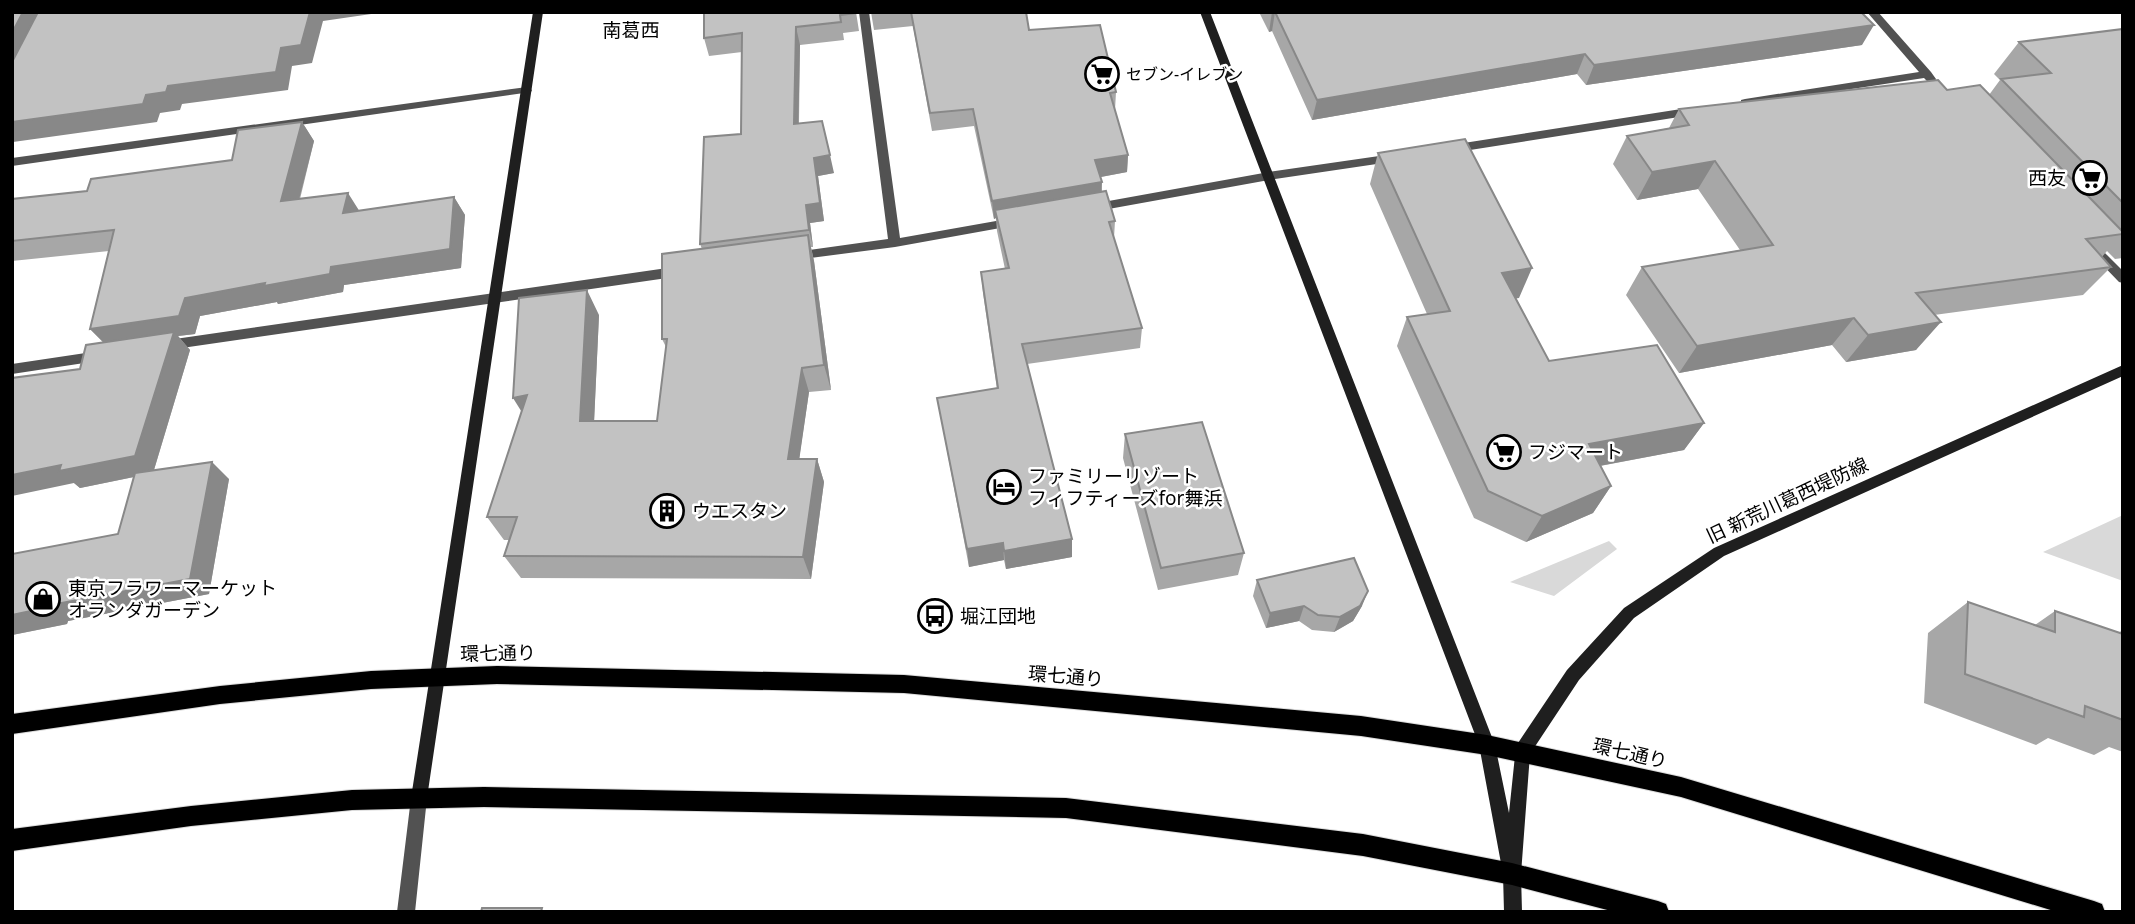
<svg xmlns="http://www.w3.org/2000/svg" width="2135" height="924" viewBox="0 0 2135 924" font-family="'Noto Sans','Noto Sans JP',sans-serif">
<rect width="100%" height="100%" fill="#fff"/>
<path fill="#d9d9d9" d="M2123,515V581L2043,552Z
M1609,541L1617,549L1554,596L1510,582Z"/>
<g fill="none" stroke-linecap="round" stroke-linejoin="round">
<g stroke="#dbdbdb" stroke-width="2">
<path id="primary" d="M497,666L904,675L1361,716L1487,735L1681,777L2094,901L2102,904L2105,912H2057L1681,797L1487,755L1361,736L904,693L497,684L371,689L220,704L12,734V714L220,686L371,671Z
M484,787L1066,798L1363,834L1512,863L1658,901L1666,904L1669,912H1615L1512,885L1363,856L1066,818L484,807L352,810L191,826L12,851V829L191,806L352,790Z"/>
</g>
<path fill="#525252" fill-rule="evenodd" d="M859,12H869L900,238L1013,218L1019,222L1017,225L895,247L795,260L791,259L789,256L791,253L795,252L888,239Z
M1867,12H1878L1931,72L1936,79L1935,81H1927L1924,78L1741,106V100L1745,99L1919,72Z
M527,87L532,90L531,92L12,166V158Z
M1694,107L1700,111L1698,114L1451,153L1445,149L1451,145Z
M1393,154L1397,155V161L1269,180L1092,212L1086,208L1092,204L1269,172Z
M2093,244L2097,245L2123,271V283L2119,282L2089,251L2087,248Z
M681,266L687,271L681,276L168,350L161,345L168,340Z
M99,351L104,352L106,356L104,360L12,374V364Z
M419,790L425,792L427,798L415,912H397L411,798L413,792Z"/>
<path fill="#1f1f1f" fill-rule="evenodd" d="M533,12H543L427,798L425,804L419,806L413,804L411,798Z
M1200,12H1210L1495,745L1509,813L1516,746L1567,670L1624,608L1714,548L2123,365V376L1724,556L1634,618L1579,680L1530,754L1521,874L1522,912H1504L1503,874L1479,745Z"/>
<use href="#primary" fill="#000" fill-rule="evenodd"/>
</g>
<path fill="#a7a7a7" d="M856,12L859,31L843,33L844,40L800,45L799,123L834,173L818,176L824,221L810,223L813,247H811L814,261L831,390L809,392L799,459H817L824,482L811,579L521,578L504,556L510,540H504L487,517L599,315L594,421H657L666,347L662,339L702,249L700,244L741,134L742,52L709,56L704,38Z
M871,12H1026L1029,30L1116,92L1115,110L1128,155L1127,172L1101,177L1102,192L1115,221L1114,238L1142,328L1140,348L1027,364L1072,557L1006,569L1004,560L969,567L937,398L997,389L983,293L981,272L1005,269L997,231L996,218L994,219L974,126L932,131L913,26L874,30Z
M1259,12H1861L1862,45L1586,85L1577,74L1312,120L1272,31L1269,32Z
M2123,29V258L2115,259L2107,251L2102,257L2111,267L2083,295L1934,315L1916,350L1846,362L1832,345L1679,373L1626,295L1642,267L1740,250L1698,189L1637,200L1613,164L1627,136L1669,128L1679,109L1947,90L1989,95L2000,80L1994,74L2019,42Z
M302,122L314,141L300,199L359,211L454,197L465,215L461,268L344,285L343,292L278,304L277,302L200,316L195,334L178,336L190,350L154,470L229,479L209,594L68,621L67,624L12,635L118,534L134,477L80,488L74,483L80,369L103,342L90,329L109,251L12,261V199L87,191L232,160Z
M1378,153L1519,298H1516L1549,361L1704,423L1684,450L1600,466L1611,486L1593,513L1526,542L1474,518L1397,346L1407,317L1427,314L1370,184Z
M1125,434L1244,553L1238,575L1158,590L1123,458Z
M1257,580L1362,606L1353,621L1334,632L1312,630L1299,621L1266,628L1253,596Z
M1968,602L2035,625L2055,611L2118,633L2123,630V752L2109,747L2094,755L2048,738L2036,745L1924,703L1928,633Z"/>
<path fill="#888" d="M23,12H48L12,80V33Z
M310,12H385L323,21L312,63L292,66L288,90L182,104L180,110L160,113L157,122L13,142L12,141V121L168,86L281,48Z
M1272,12H1275L1272,31L1269,32Z
M1874,25L1862,45L1586,85L1594,65Z
M796,27L800,45L798,142L794,124Z
M1585,54L1577,74L1312,120L1317,100Z
M302,122L314,141L294,219L281,201Z
M830,155L834,173L818,176L824,221L810,223L813,247L809,230L806,205L814,158Z
M1128,155L1127,172L1095,178V160Z
M1715,161L1698,189L1637,200L1652,172Z
M1102,182L1101,199L995,210L996,218L994,219L992,201Z
M348,193L360,212L343,213Z
M454,197L465,215L461,268L344,285L343,292L278,304L277,302L200,316L195,334L178,336L190,350L153,473L80,488L74,483L12,496V475L108,347L90,329L185,298L331,267Z
M808,235L814,261L831,390L824,365Z
M1532,268L1519,298L1490,303L1502,273Z
M587,290L599,315L593,445L580,421Z
M1854,318L1832,345L1679,373L1697,346Z
M1941,322L1916,350L1846,362L1868,335Z
M802,368L809,392L796,482L788,459Z
M527,395L528,422L513,398Z
M1704,423L1684,450L1572,471L1589,444Z
M817,459L824,482L811,579L803,557Z
M212,462L229,479L209,594L68,621L67,624L12,635V615L45,606Z
M1611,486L1593,513L1526,542L1542,516Z
M1072,539V557L1006,569L1004,551Z
M1003,543L1004,560L969,567L967,549Z
M1368,591L1362,606L1353,621L1334,632L1340,617Z
M1304,606L1299,621L1266,628L1270,613Z"/>
<path fill="#c2c2c2" stroke="#888" stroke-width="2" d="M12,12H23L12,33Z
M38,12H310L301,45L281,48L276,72L168,86L166,92L146,95L143,104L12,122V62Z
M704,12H856V13L840,15L841,22L796,27L794,124L822,121L830,155L814,158L820,203L806,205L809,230L700,244L704,137L741,134L742,33L704,38Z
M911,12H1026L1029,30L1100,25L1116,92L1110,93L1128,155L1095,160L1102,182L992,201L973,109L930,113Z
M1275,12H1861L1874,25L1594,65L1585,54L1317,100Z
M2123,29V203L2001,79L2051,73L2019,42Z
M1938,80L1947,90L1980,85L2123,232V234L2086,239L2111,267L1916,293L1941,322L1868,335L1854,318L1697,346L1642,267L1773,245L1715,161L1652,172L1627,136L1689,125L1679,109Z
M302,122L281,201L348,193L343,213L454,197L450,249L331,267L330,274L264,286L265,283L185,298L179,316L90,329L114,230L12,241V199L87,191L91,179L232,160L238,130Z
M1465,139L1532,268L1502,273L1549,361L1657,345L1704,423L1589,444L1611,486L1542,516L1488,491L1407,317L1450,311L1378,153Z
M1106,191L1115,221L1109,222L1142,328L1022,344L1072,539L1004,551L1003,543L967,549L937,398L998,388L981,272L1009,268L995,210Z
M808,235L824,365L802,368L788,459H817L803,557L504,556L517,517H487L527,395L513,398L519,298L587,290L580,421H657L667,339H662V254Z
M174,332L135,456L59,471L61,465L12,475V378L80,369L86,345Z
M1202,422L1244,553L1161,568L1125,434Z
M212,462L190,579L45,606V608L12,615V554L118,534L135,473Z
M1354,558L1368,591L1360,606L1340,617L1318,615L1304,606L1270,613L1257,580Z
M1968,602L2055,632V611L2123,634V720L2085,706L2084,717L1965,674Z
M482,908H542L541,912H481Z"/>
<defs>
<g id="supermarket-ring" transform="scale(1.75)"><circle r="9.5" fill="#fff" stroke="#000" stroke-width="1.5"/><path d="M-6-5.5h2.5l.6 2H6L4.5 2H-2.5L-4.4-4H-6ZM-1.5 3.2a1.3 1.3 0 1 0 .1 0ZM3 3.2a1.3 1.3 0 1 0 .1 0Z" fill="#000"/></g>
<g id="hotel-ring" transform="scale(1.75)"><circle r="9.5" fill="#fff" stroke="#000" stroke-width="1.5"/><path d="M-6-4.5h1.5V1H6V5H4.5V3h-9V5H-6ZM-4 0a1.8 1.8 0 1 1 3.6 0ZM.5 0V-2.5h3Q6-2.5 6 0Z" fill="#000"/></g>
<g id="building-ring" transform="scale(1.75)"><circle r="9.5" fill="#fff" stroke="#000" stroke-width="1.5"/><path d="M-4-6H4V6H1V3H-1V6H-4ZM-2.5-4.3h1.7v1.8h-1.7ZM.8-4.3h1.7v1.8H.8ZM-2.5-1h1.7V.8h-1.7ZM.8-1h1.7V.8H.8Z" fill="#000"/></g>
<g id="shop-ring" transform="scale(1.75)"><circle r="9.5" fill="#fff" stroke="#000" stroke-width="1.5"/><path d="M-5-2.5h2.3a2.7 3.5 0 0 1 5.4 0H5L5.5 6h-11ZM-1.5-2.5h3a1.5 2.3 0 0 0-3 0Z" fill="#000"/></g>
<g id="bus-ring" transform="scale(1.75)"><circle r="9.5" fill="#fff" stroke="#000" stroke-width="1.5"/><path d="M-5-6H5V4H4V6H2V4H-2V6H-4V4H-5ZM-3.5-4V0h7V-4ZM-3.5 1.2v1.5H-2V1.2ZM2 1.2v1.5H3.5V1.2Z" fill="#000"/></g>
</defs>
<g fill-rule="evenodd">
<use href="#supermarket-ring" x="1102" y="74"/>
<use href="#supermarket-ring" x="2090" y="178"/>
<use href="#supermarket-ring" x="1504" y="452"/>
<use href="#hotel-ring" x="1004" y="487"/>
<use href="#building-ring" x="667" y="511"/>
<use href="#shop-ring" x="43" y="599"/>
<use href="#bus-ring" x="935" y="616"/>
</g>
<g text-anchor="middle" stroke-width="5" stroke-linejoin="round" paint-order="stroke">
<g font-size="16" fill="#000" stroke="#fff" text-anchor="start">
<text x="1126" y="80">セブン-イレブン</text>
</g>
<g font-size="19" fill="#000" stroke="#fff">
<text x="631" y="37">南葛西</text>
</g>
<g font-size="19" fill="#000" stroke="#fff" text-anchor="start">
<text x="2066" y="185" text-anchor="end">西友</text>
<text x="1528" y="459">フジマート</text>
<text x="1028" y="483">ファミリーリゾート<tspan x="1028" dy="22">フィフティーズfor舞浜</tspan></text>
<text x="692" y="518">ウエスタン</text>
<text x="68" y="595">東京フラワーマーケット<tspan x="68" dy="22">オランダガーデン</tspan></text>
<text x="960" y="623">堀江団地</text>
</g>
<g font-size="19" fill="#000" stroke="#fff">
<text transform="translate(1787 500) rotate(-25)" y="7">旧 新荒川葛西堤防線</text>
<text transform="translate(498 653) rotate(-1)" y="7">環七通り</text>
<text transform="translate(1066 676) rotate(5)" y="7">環七通り</text>
<text transform="translate(1630 753) rotate(13)" y="7">環七通り</text>
</g>
</g>
<rect width="2135" height="924" fill="none" stroke="#000000" stroke-width="28"/>
</svg>
